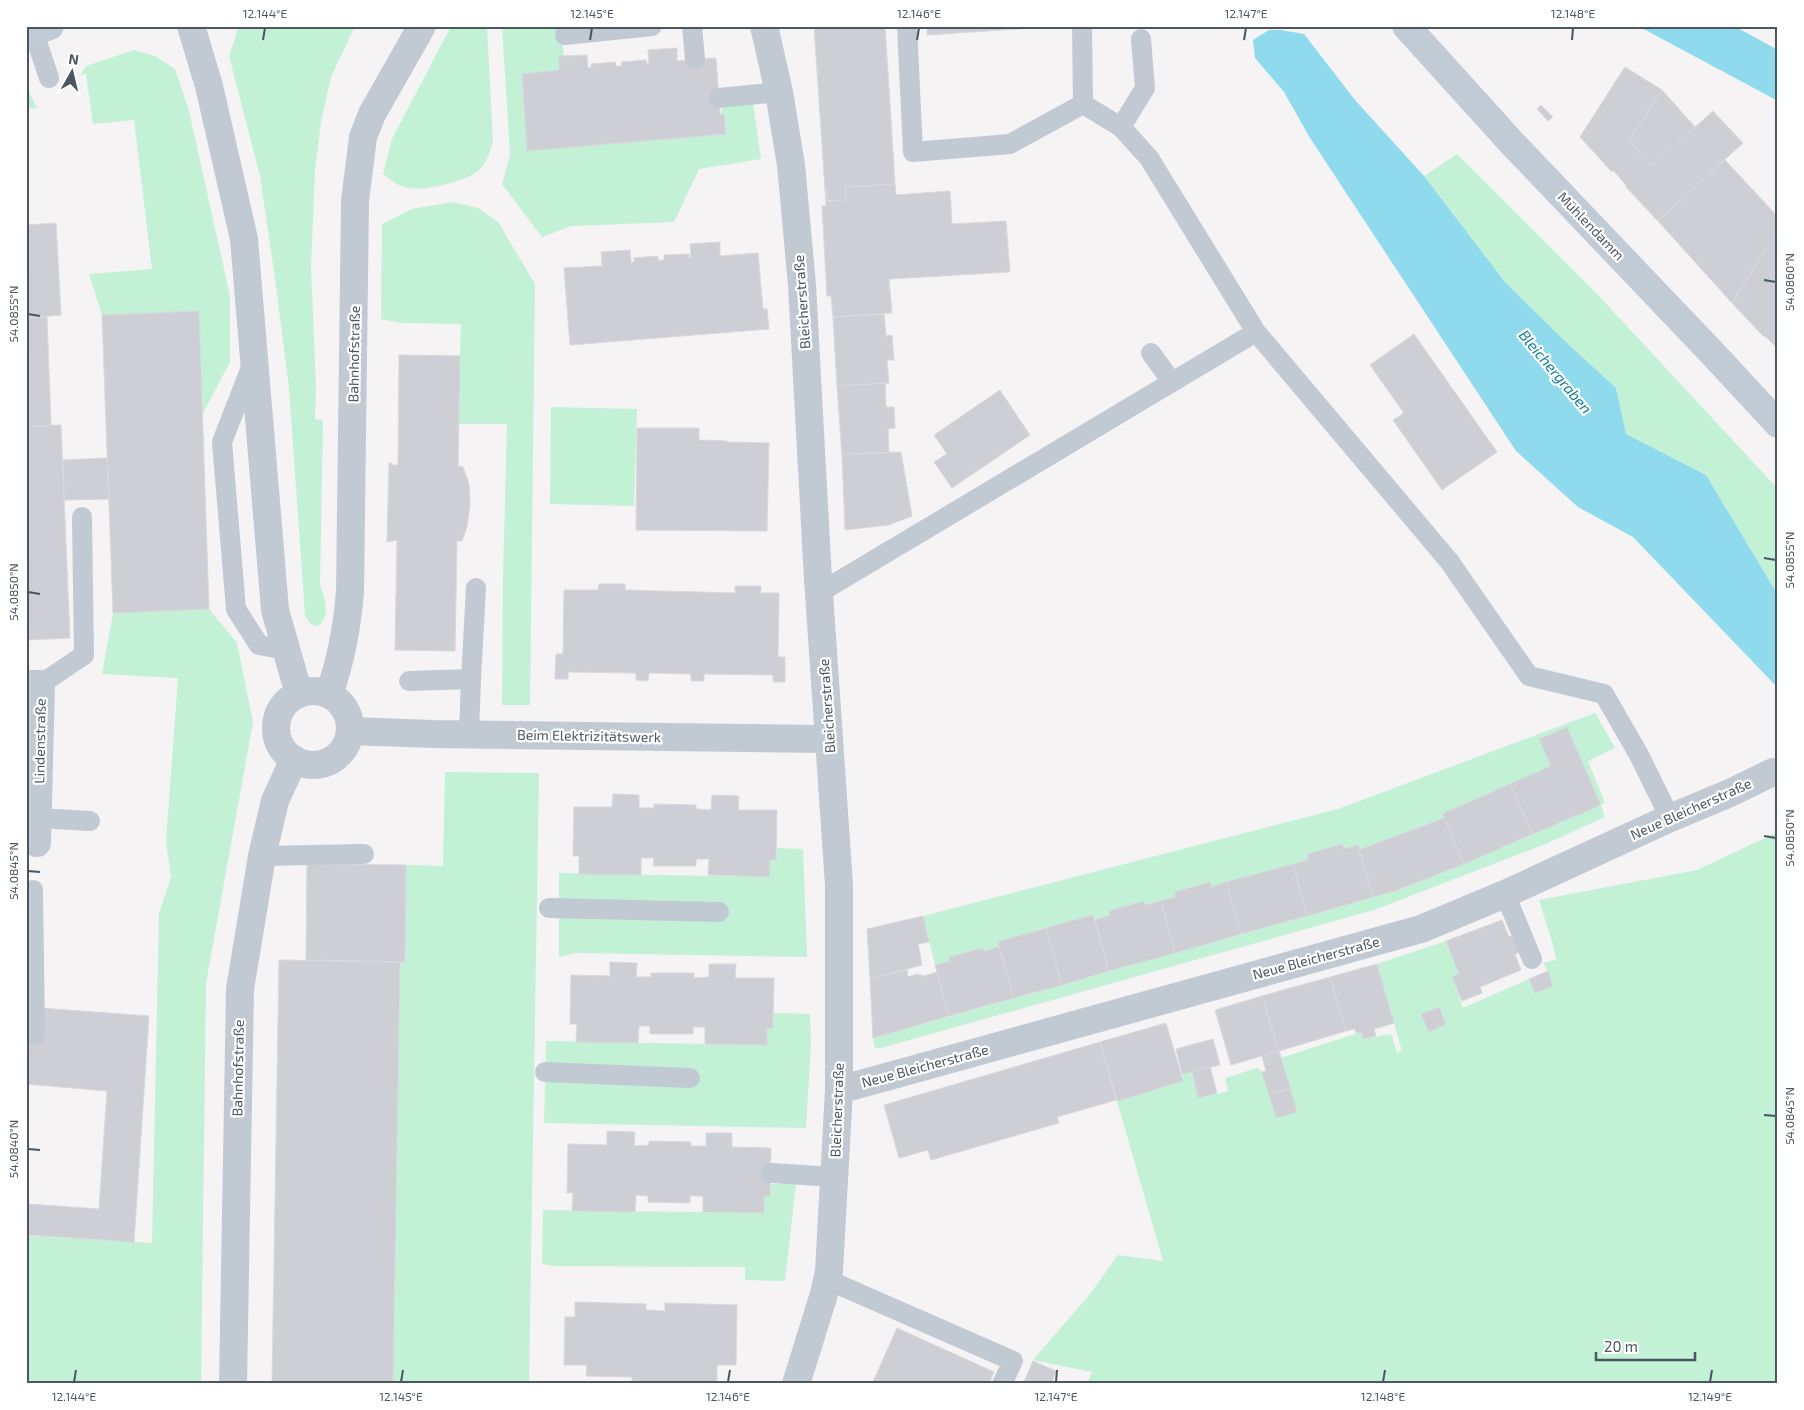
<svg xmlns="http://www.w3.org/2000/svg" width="1804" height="1410" viewBox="0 0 1804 1410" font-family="'Exo 2',sans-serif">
<rect width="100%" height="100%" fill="#f5f3f3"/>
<path fill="#c3f1d5" d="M239,26H355L331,77L321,122L315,170L311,267L316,387L315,419L323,420L320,584C324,597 331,615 319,626C310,626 309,622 305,615L289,388L275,278L260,176L229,56Z
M451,26H487L493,142C490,152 486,165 477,172C465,181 425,191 410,188C399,187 392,181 383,174L392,139Z
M502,26H560L564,56L559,57V70L522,74L527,151L726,134L725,115H720L723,107L753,103L761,159L699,169L674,222L571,226L542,237L502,184L510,155Z
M134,50L155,56L175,69L189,111L230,296V362L202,415L198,311L102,315L89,274L152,269L134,120L93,124L86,74L80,76L86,66Z
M26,86L37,108L26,109Z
M1457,154L1598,295L1778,489V595L1706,475L1626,434L1616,388L1569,345L1505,282L1424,176Z
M453,202L478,208L498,222L535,284L530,705H502L503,578L507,424H458L461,324L402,323L381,319L382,224L412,209Z
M551,407L637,409L634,506L550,504Z
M209,609L237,643L253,722L206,983L201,1384H26V1236L152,1243L159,913L171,877L166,842L178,678L102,674L113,613Z
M1595,713L1615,748L1588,761L1605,803L1601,805L1605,817L1548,843L1374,910L881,1048H875L873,1038L1395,891L1464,864L1601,805L1567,727L1540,739L1551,766L1442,814L1444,818L1359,850L1357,845L1344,849L1342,844L1307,854L1308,860L1212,887L1210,882L1175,892L1176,897L1145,905L1144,901L1109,911L1110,915L1095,920L1093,915L998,942L999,947L984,951L983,948L950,957V961L935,965L923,916L1338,809Z
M445,772L539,773L529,1384H393L400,962H405L406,865L443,866Z
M1778,832V1384H1087L1092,1372L1033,1360L1090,1294L1118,1255L1163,1261L1117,1101L1183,1081L1182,1074L1192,1071L1199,1098L1228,1091L1225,1078L1257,1068L1262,1072L1276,1118L1296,1112L1281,1058L1361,1032L1364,1039L1391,1034L1397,1052L1402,1051L1377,964L1446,941L1459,974L1453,976L1463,1008L1529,979L1535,993L1548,971L1543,963L1556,960L1553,945L1539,900L1697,870Z
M777,848L803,849L807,957L577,953L559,957V873L769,877L770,860H776Z
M774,1013L810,1014L811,1045L806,1128L544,1123L546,1041L766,1045L767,1028H773Z
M771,1184H796L785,1281L745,1280V1267L554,1266L542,1264L543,1210L763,1213L764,1197L770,1196Z"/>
<path fill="#90daee" d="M1638,26H1734L1778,50V101Z
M1269,30H1281L1304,34L1355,100L1424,176L1505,282L1569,345L1616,388L1626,434L1706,475L1778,595V688L1633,537L1578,507L1516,451L1310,138L1284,92L1255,58L1253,40Z"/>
<path fill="#cdcfd5" stroke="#d7d9de" d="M814,26H885L895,184L845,187L846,200L827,201V189H825Z
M927,26H1049V27L927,35Z
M677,48V61L716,58L720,115L724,114L726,134L527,151L522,74L559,70V56H564L587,55L588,68H591V64L615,62L616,66H622L621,62L646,60L647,64H649L648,50Z
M1625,67L1662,90L1629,141L1652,166L1713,111L1743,143L1658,221L1626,187L1627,186L1613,170L1612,172L1580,137Z
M1662,90L1695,127L1652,166L1629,141Z
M1541,105L1553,117L1548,121L1537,109Z
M1725,160L1778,217V230L1732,303L1658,221Z
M895,184L896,195L950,191L952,224L1006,221L1010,272L889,279L892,313L833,317L831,296H827L822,206H826L825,189H827V201L846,200L845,187Z
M56,223L61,315L26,318V225Z
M1778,230V349L1765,336L1764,337L1732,303Z
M720,242V256L758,253L763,309H767L769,329L570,345L564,268L602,266L601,252L630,250L631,263L634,262V258L658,256V261L664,260V255L689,254V258H691L690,244Z
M199,311L209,609L113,613L102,315Z
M884,314L886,336L892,335L894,360H887L889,383L837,386L833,317Z
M47,317L51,425L26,427V318Z
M1414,334L1497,452L1442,490L1393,420L1404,413L1370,365Z
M399,355L460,356L458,466L463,467L469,484L470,504L467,527L462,541H457L455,651L395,650L397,540L387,542L389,463H392V465H398Z
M885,383L886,407H894L895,428L888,429L889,452L842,455L837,386Z
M1000,390L1030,435L952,488L934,462L947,454L934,435Z
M61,425L70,638L26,640V427Z
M637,428H699V440L727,441V442L769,443L767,531L636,530Z
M901,452L912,516L888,525L845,530L842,455Z
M107,458L109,499L64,500L63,460Z
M599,584H625V590L735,593V586H761V593H779L778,657H785V682H773V675L704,674V681H691V674L649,673L648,681L636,680V673L568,672V679H555L556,654H563L564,590H598Z
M1567,727L1601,805L1533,834L1510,784L1551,766L1539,739Z
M1510,784L1533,834L1464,864L1442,814Z
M613,794L639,795V808H654V804L696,805V809L711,810L712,795L739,796L738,810H777L776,860H770L769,877L708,875L709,859H696V866H653L654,858H641V875L579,874V856H573L574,807H612Z
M1444,818L1464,864L1395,891L1373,897L1359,850Z
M1342,844L1344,849L1358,845L1373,897L1307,916L1293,864L1308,860L1307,854Z
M307,864L406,865L405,962L306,960Z
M1293,864L1307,916L1241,934L1226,882Z
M1210,882L1212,887L1226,882L1241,934L1175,953L1161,901L1176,897L1174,892Z
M1144,901L1145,905L1161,901L1175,953L1109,971L1095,920L1110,915L1109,911Z
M1093,915L1109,971L1062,985L1046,928Z
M923,916L929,942L918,944L922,965L870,979L867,929Z
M1502,920L1509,937L1512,936L1519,952L1515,954L1521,970L1480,987L1482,993L1462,1001L1452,976L1459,974L1446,941Z
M1046,928L1062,985L1014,998L998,942Z
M999,947L1014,998L949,1016L935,965L950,961L949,957L983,948L984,951Z
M279,960L400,962L393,1384H272Z
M610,962L637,963L636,977H651V973H694V978L709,977V964H736L735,978H774L773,1028H767V1045L705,1044V1027H693V1034H650V1026H639L638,1043L576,1042L577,1024H570L571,975L610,976Z
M1377,964L1394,1023L1374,1029L1376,1036L1363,1039L1361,1032L1356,1033L1355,1029L1346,1031L1330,977Z
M907,970L908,977L917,974L924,976L937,972L949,1016L873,1038L870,979Z
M1548,971L1553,986L1535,993L1529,979Z
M1330,977L1346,1031L1279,1051L1262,996Z
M1262,996L1279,1051L1231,1065L1215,1010Z
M1439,1007L1446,1024L1429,1032L1421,1014Z
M41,1008L149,1016L134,1242L26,1235L29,1204L99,1209L107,1091L26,1084V1034Z
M1166,1023L1183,1081L1117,1101L1100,1042Z
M1213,1039L1220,1065L1182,1074L1176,1049Z
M1100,1042L1116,1100L1057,1117L1059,1123L931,1160L928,1150L899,1158L884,1105Z
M1279,1051L1290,1088L1269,1095L1262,1072L1266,1071L1262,1056Z
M1210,1067L1217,1093L1198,1098L1192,1071Z
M1290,1088L1297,1112L1276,1118L1269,1095Z
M607,1131L635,1132L634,1146L649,1145V1141L691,1142V1146H706V1133H732V1147L771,1148L770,1196L764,1197V1213L703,1212V1196H690V1203L648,1202V1196L636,1195L635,1212L572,1211L573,1193H567L568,1144L607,1145Z
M575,1302L646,1304V1310L665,1311V1303L737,1305L736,1365H717V1384H632V1377L586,1376L587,1365H564L565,1317H575Z
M897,1328L994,1372L989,1384H872Z
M1033,1361L1056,1371L1051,1384H1023Z"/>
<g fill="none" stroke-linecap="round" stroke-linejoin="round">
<path stroke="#c1cad2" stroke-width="20" d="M692,26L695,59
M907,26L913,152L1010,144L1083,104L1121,127L1149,158L1256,332L1449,561L1529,676L1604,694L1639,755L1670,818
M1082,26L1083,104
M34,33L49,78
M565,35L652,26
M719,98L779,92
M1121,127L1145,88L1141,39
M1151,353L1172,382
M252,365L222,442L236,609L259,645L286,650
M819,593L1256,332
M409,681L471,679L476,588
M41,684L84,655L82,517
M469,734L471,679
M38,818L90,821
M262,856L364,854
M33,890L35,1035
M1505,894L1532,959
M549,908L719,912
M545,1072L690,1078
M771,1173L835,1177
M828,1280L1013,1361L1002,1384"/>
<path stroke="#c1cad2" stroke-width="28" d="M191,26L209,86L244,239L275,610L299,694
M764,26L779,92L791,165L802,285L818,579L839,885V1090L829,1271L824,1294L796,1384
M26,684H41L37,843
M276 728a37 37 0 1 1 74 0a37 37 0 1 1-74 0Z
M329,694C341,661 347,628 350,592L355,201L363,137L372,114L422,26
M350,731L433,734L829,739
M839,1090L1421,929L1505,894L1670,818L1730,793L1773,772
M233,1384L240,989L262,856L275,801L294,759"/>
<path stroke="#c1cbd6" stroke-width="28" d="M1406,26L1511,142L1716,357L1778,424
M26,35L50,26"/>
</g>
<path fill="none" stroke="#4a5661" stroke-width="2" d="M263,40L265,28M590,40L592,28M917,40L919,28M1244,40L1246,28M1572,40L1573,28M1764,280L1776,282M28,314L40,316M1764,558L1776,560M28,592L40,594M1764,836L1776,838M28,871L40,872M1764,1115L1776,1116M28,1149L40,1150M74,1382L76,1370M401,1382L403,1370M728,1382L730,1370M1056,1382L1057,1370M1383,1382L1385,1370M1710,1382L1712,1370"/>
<g text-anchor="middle" stroke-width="4.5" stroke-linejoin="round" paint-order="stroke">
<g font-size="14" fill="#4a5661" stroke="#fff">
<text transform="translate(1591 226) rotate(46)" y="5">Mühlendamm</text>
<text transform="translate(802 302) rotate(-94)" y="5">Bleicherstraße</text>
<text transform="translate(354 354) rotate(-89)" y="5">Bahnhofstraße</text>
<text transform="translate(827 706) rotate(-94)" y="5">Bleicherstraße</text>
<text transform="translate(589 736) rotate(1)" y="5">Beim Elektrizitätswerk</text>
<text transform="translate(40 741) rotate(-89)" y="5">Lindenstraße</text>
<text transform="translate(1691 809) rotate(-24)" y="5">Neue Bleicherstraße</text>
<text transform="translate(1316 958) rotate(-15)" y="5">Neue Bleicherstraße</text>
<text transform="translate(925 1066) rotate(-15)" y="5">Neue Bleicherstraße</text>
<text transform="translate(238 1068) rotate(-89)" y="5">Bahnhofstraße</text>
<text transform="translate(837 1110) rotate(-88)" y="5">Bleicherstraße</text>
</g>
<g font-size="15" font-style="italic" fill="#0c7c9b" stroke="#fff">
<text transform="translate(1555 372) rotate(50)" y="5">Bleichergraben</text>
</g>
</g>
<rect width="1804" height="1410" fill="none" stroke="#ffffff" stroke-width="55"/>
<g transform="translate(72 72) rotate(8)" stroke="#ffffff" stroke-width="4" paint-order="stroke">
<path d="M0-4L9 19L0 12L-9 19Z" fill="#4a5661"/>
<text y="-8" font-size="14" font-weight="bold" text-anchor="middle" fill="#4a5661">N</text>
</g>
<path d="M1596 1352v8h99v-8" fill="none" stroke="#4a5661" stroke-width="2.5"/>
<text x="1604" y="1352" font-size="15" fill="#4a5661" stroke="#ffffff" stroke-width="4" paint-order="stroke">20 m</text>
<rect x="28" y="28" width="1748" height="1354" fill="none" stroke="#4a5661" stroke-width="2"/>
<g font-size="12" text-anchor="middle" fill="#4a5661">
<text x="265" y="18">12.144°E</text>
<text x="592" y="18">12.145°E</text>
<text x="919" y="18">12.146°E</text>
<text x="1246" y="18">12.147°E</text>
<text x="1573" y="18">12.148°E</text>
<text transform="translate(1790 282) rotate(-90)" y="4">54.0860°N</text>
<text transform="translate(14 314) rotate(-90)" y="4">54.0855°N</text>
<text transform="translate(1790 560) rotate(-90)" y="4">54.0855°N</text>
<text transform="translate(14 592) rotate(-90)" y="4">54.0850°N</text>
<text transform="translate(1790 838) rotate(-90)" y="4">54.0850°N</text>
<text transform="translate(14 871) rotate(-90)" y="4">54.0845°N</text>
<text transform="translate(1790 1116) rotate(-90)" y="4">54.0845°N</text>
<text transform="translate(14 1149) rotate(-90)" y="4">54.0840°N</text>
<text x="74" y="1401">12.144°E</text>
<text x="401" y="1401">12.145°E</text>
<text x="728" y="1401">12.146°E</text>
<text x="1056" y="1401">12.147°E</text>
<text x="1383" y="1401">12.148°E</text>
<text x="1710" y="1401">12.149°E</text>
</g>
</svg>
